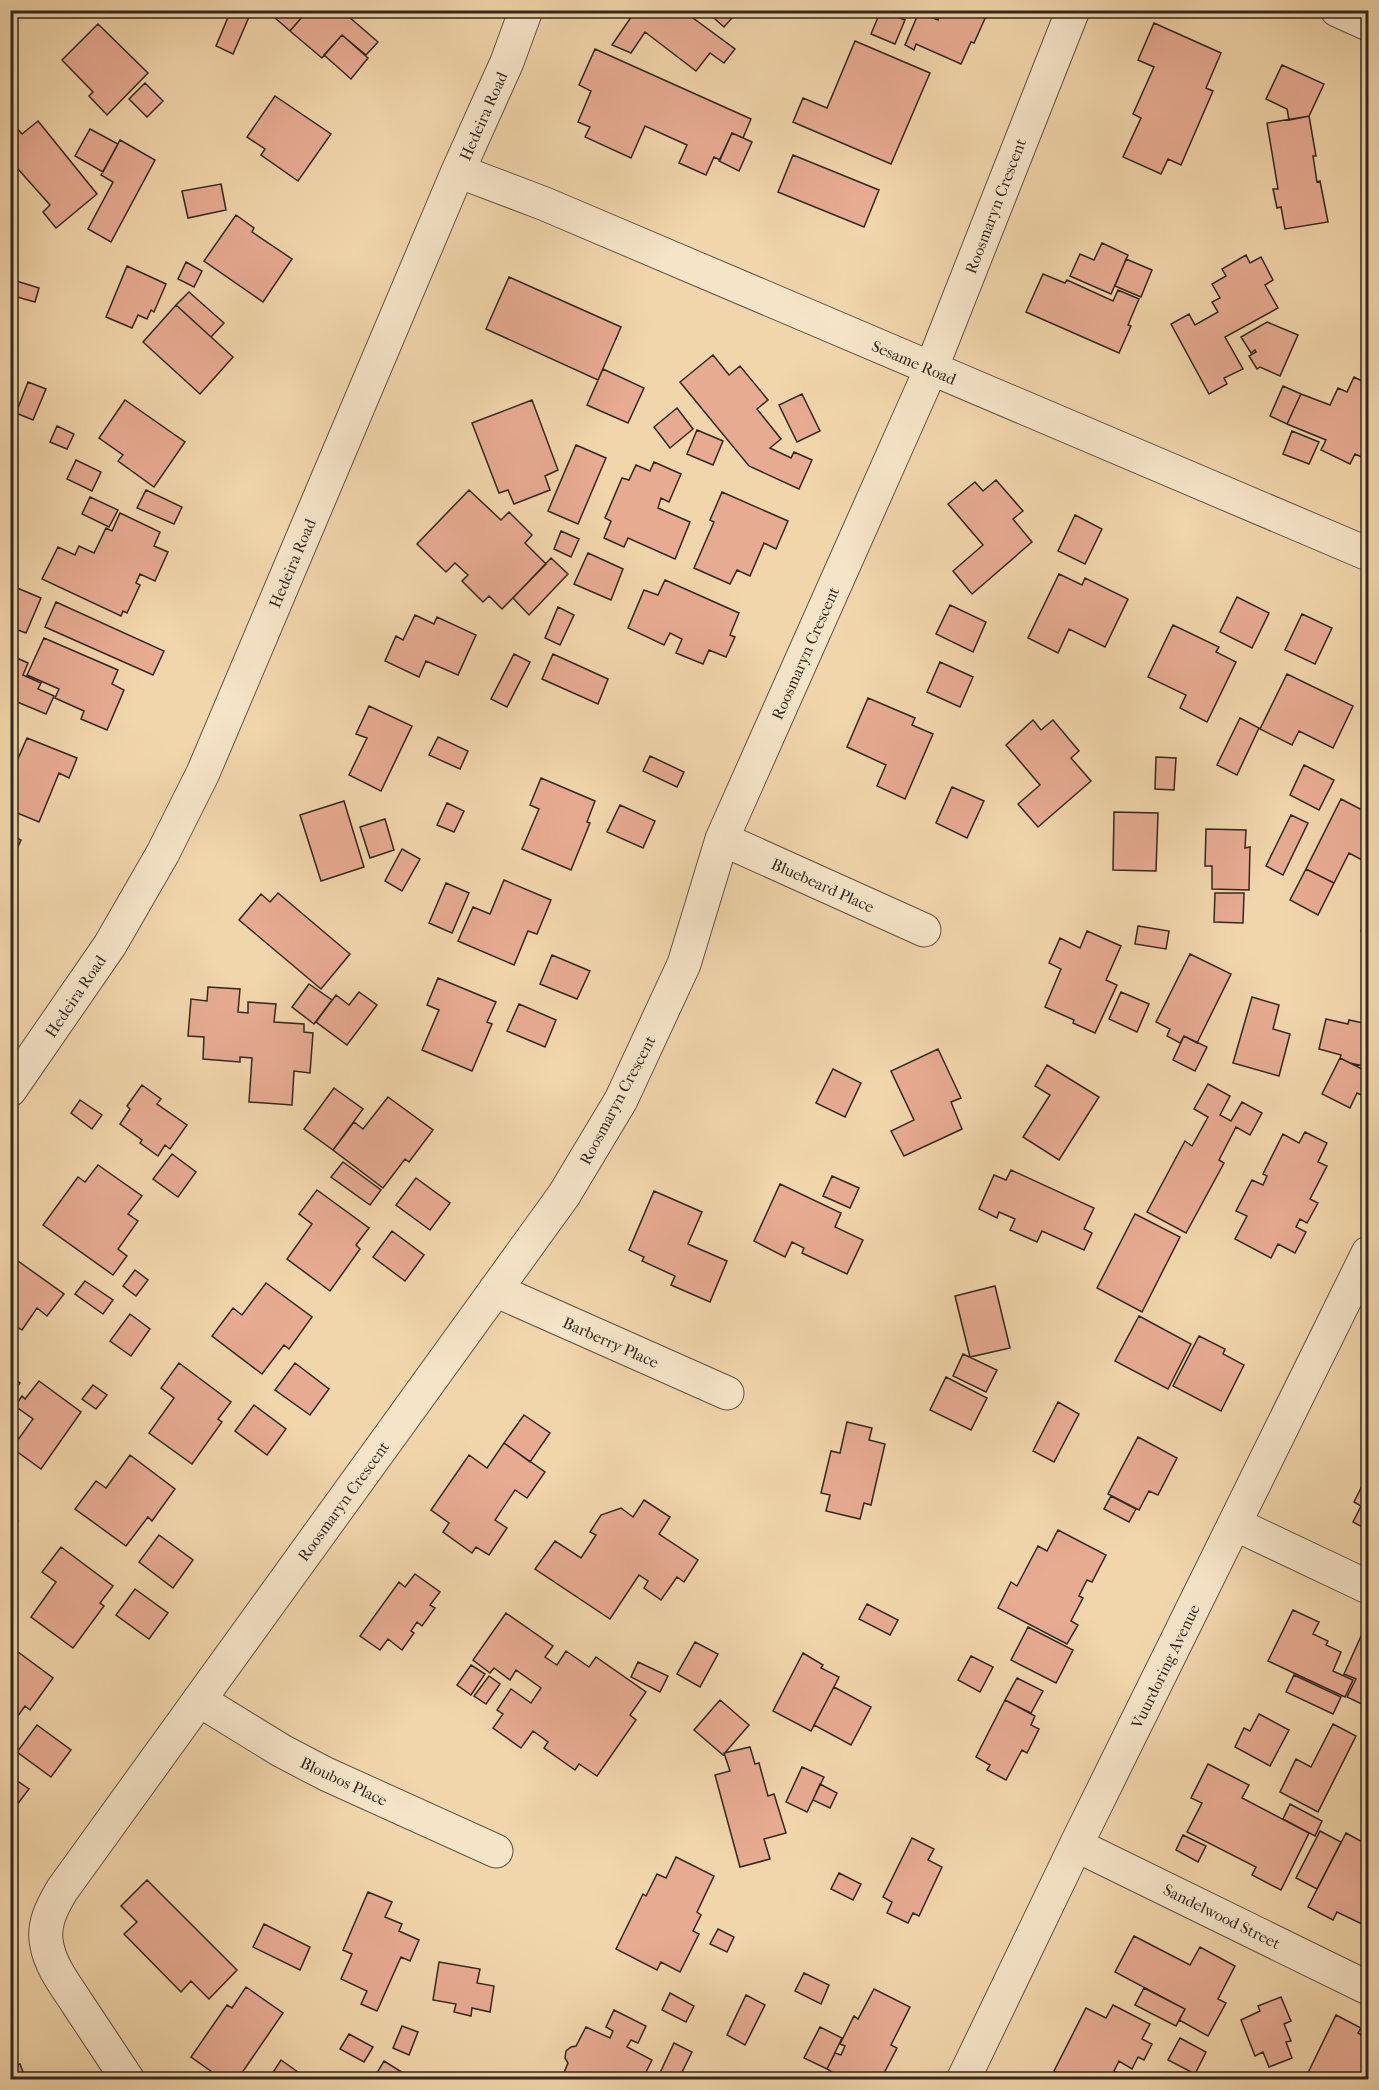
<svg xmlns="http://www.w3.org/2000/svg" width="1379" height="2090" viewBox="0 0 1379 2090" font-family="'IM FELL French Canon',serif">
<rect width="100%" height="100%" fill="#f1d5ab"/>
<filter id="stains"><feTurbulence type="fractalNoise" baseFrequency=".00333" numOctaves="4"/><feColorMatrix values="0 0 0 0 .2 0 0 0 0 .09 0 0 0 0 .02 0 0 0 .5 -.17"/></filter>
<radialGradient id="worn" r=".72"><stop offset=".6" stop-color="#630" stop-opacity="0"/><stop offset="1" stop-color="#630" stop-opacity=".3"/></radialGradient>
<path fill="#e7ab92" stroke="#33281e" stroke-width="1.5" d="M231,10H252L233,54L216,46Z
M266,10H308L290,31Z
M308,10H341L378,42L366,55L342,35L322,58L290,31Z
M636,10H692L689,15L735,49L724,63L710,53L696,71L645,32L631,53L612,45Z
M705,10H739L724,27Z
M881,10L905,20L895,44L871,34Z
M942,10H991L989,15L987,14L974,43L971,42L961,64L916,44L914,50L905,45L919,12L938,20Z
M1154,23L1221,53L1206,88L1213,91L1181,165L1168,159L1161,174L1123,157L1141,118L1133,114L1154,67L1138,60Z
M98,24L148,73L107,115L89,96L93,92L62,60Z
M342,35L368,58L351,79L324,55Z
M855,41L930,73L891,164L793,122L803,98L827,108Z
M595,49L751,119L743,138L732,133L720,160L714,157L706,175L679,163L687,145L645,126L631,158L585,137L590,127L578,122L591,91L579,85Z
M1282,65L1324,84L1309,116L1289,120L1287,109L1266,99Z
M145,83L163,101L147,117L129,99Z
M275,96L331,134L298,181L261,155L265,149L247,137Z
M1309,116L1316,156H1313L1317,182L1320,181L1328,222L1285,229L1281,207L1277,208L1273,189H1278L1267,123Z
M38,121L97,194L56,228L43,212L50,205L10,160V130L15,126L22,134Z
M90,129L118,144L103,172L75,156Z
M732,133L752,142L739,171L719,161Z
M120,140L155,160L111,242L88,229L113,182L101,175Z
M793,155L879,190L864,227L778,192Z
M221,184L226,210L188,218L182,191Z
M236,215L254,228L252,232L292,259L263,302L204,261Z
M1102,243L1128,255L1111,294L1070,276L1080,254L1094,260Z
M1246,255L1250,263L1261,257L1273,280L1265,285L1278,308L1225,337L1243,369L1224,378L1227,384L1209,394L1171,324L1189,314L1195,325L1218,312L1212,302L1220,298L1212,284L1226,276L1222,269Z
M1126,259L1152,270L1141,297L1115,286Z
M186,262L202,271L194,287L178,279Z
M127,266L166,284L154,312L151,310L147,319L138,315L132,328L106,317Z
M1043,274L1065,283L1067,280L1113,301L1118,290L1139,299L1128,325L1131,326L1119,353L1026,312Z
M509,277L621,327L598,380L486,329Z
M10,279L39,288L35,302L10,295Z
M189,292L224,323L211,337L176,305Z
M176,305L233,357L200,394L143,342Z
M1267,322L1298,335L1280,376L1260,367L1257,369L1249,356L1256,352L1255,350L1251,353L1241,337Z
M713,355L729,375L740,366L768,400L757,409L781,439L770,448L791,458L794,452L812,460L799,489L749,466L680,382Z
M603,369L644,388L628,423L587,405Z
M1354,377L1368,384V460L1355,454L1350,464L1321,450L1326,440L1287,424L1301,394L1330,405L1338,388L1347,392Z
M28,382L46,389L33,420L16,413Z
M1283,386L1301,394L1287,424L1270,416Z
M802,394L820,431L797,442L779,405Z
M125,400L185,442L154,487L118,461L123,455L99,438Z
M532,400L558,470L545,476L550,490L514,504L508,490L499,493L472,423Z
M677,408L693,429L670,448L654,427Z
M57,426L74,434L67,449L50,442Z
M697,430L723,441L713,465L687,454Z
M1292,431L1319,442L1309,464L1283,454Z
M576,445L606,458L578,524L548,511Z
M76,460L101,472L92,491L67,479Z
M654,462L681,474L669,502L661,498L658,508L690,522L675,559L628,538L624,547L604,538L611,521L605,518L622,478L629,480L636,465L650,471Z
M996,480L1023,511L1013,519L1032,542L972,594L953,571L983,545L948,504L975,482L983,491Z
M146,490L182,507L174,524L137,508Z
M469,490L501,520L509,512L532,535L525,543L546,564L502,609L489,596L483,602L462,581L468,575L455,563L446,572L417,544Z
M722,492L788,521L776,549L764,543L750,576L737,570L730,584L694,568L714,522L710,520Z
M90,497L118,510L109,527L82,514Z
M120,513L160,532L154,546L168,552L155,581L140,574L136,583L140,585L127,613L123,611L121,616L42,579L58,547L75,555L79,546L94,553L106,528L112,531Z
M1075,515L1102,529L1085,564L1058,551Z
M561,531L579,539L571,557L554,549Z
M588,553L623,569L611,600L574,584Z
M551,558L568,574L529,615L513,598Z
M1059,574L1082,585L1085,578L1128,599L1105,647L1069,629L1058,653L1028,638Z
M665,580L739,613L730,635L735,637L726,657L709,650L703,664L676,653L682,639L670,633L664,645L628,628L644,590L658,595Z
M10,585L41,598L26,633L10,627Z
M1237,597L1269,613L1252,648L1220,632Z
M56,602L164,651L153,675L45,627Z
M950,605L986,622L973,652L936,634Z
M558,607L574,615L560,645L545,638Z
M1302,614L1332,628L1315,664L1285,650Z
M415,615L434,624L437,617L476,635L458,675L426,661L419,677L385,661L396,636L403,640Z
M1173,625L1219,647L1216,652L1236,662L1207,722L1180,708L1186,695L1148,677Z
M44,638L118,670L112,684L124,690L107,730L81,719L84,711L55,698L59,689L27,675Z
M514,654L530,662L507,707L491,699Z
M553,654L608,679L598,704L542,679Z
M10,655L28,663L23,675L41,683L38,689L54,696L46,714L10,699Z
M940,662L973,677L960,707L927,692Z
M1287,674L1353,706L1333,748L1299,731L1292,745L1260,729Z
M868,698L915,718L912,725L933,734L905,799L877,786L886,765L847,747Z
M369,706L412,726L381,791L349,775L367,738L356,734Z
M1240,718L1259,728L1237,775L1217,765Z
M1033,720L1041,730L1053,720L1079,751L1071,758L1091,781L1038,827L1018,804L1040,785L1006,745Z
M438,737L468,751L460,769L429,755Z
M27,738L77,758L69,778L59,773L39,822L10,810V777Z
M650,756L684,772L677,787L643,771Z
M1156,757L1176,758L1174,790L1155,789Z
M1304,765L1334,780L1319,810L1290,795Z
M541,778L595,801L587,822L590,823L571,870L522,849L539,809L530,805Z
M952,787L984,801L967,838L936,823Z
M1341,799L1368,813V848L1362,860L1349,853L1334,883L1306,869Z
M344,801L364,867L321,881L300,815Z
M447,803L464,811L454,832L437,825Z
M620,805L655,821L643,848L607,832Z
M1114,812L1158,813L1156,871L1113,870Z
M1291,815L1308,823L1283,875L1266,866Z
M385,819L394,850L370,858L360,827Z
M1206,829L1246,830L1245,848L1250,847L1249,890L1212,889V866H1205Z
M10,835L21,840L10,864Z
M402,849L420,859L402,891L385,881Z
M1306,869L1334,883L1318,915L1290,900Z
M504,880L551,900L537,934L528,931L514,965L458,941L473,907L490,914Z
M446,883L469,893L452,933L429,923Z
M278,893L350,954L321,989L239,920L261,894L270,902Z
M1215,893H1244L1243,923L1214,922Z
M1368,916V935L1361,931Z
M1138,926L1169,931L1166,949L1135,944Z
M1087,931L1121,946L1106,980L1117,985L1095,1033L1073,1023L1074,1020L1045,1007L1061,969L1049,963L1060,938L1080,948Z
M1190,954L1231,974L1197,1043L1184,1036L1180,1043L1167,1036L1170,1029L1156,1022Z
M552,955L590,971L577,999L540,984Z
M438,978L496,1002L487,1022L492,1024L472,1071L422,1050L439,1010L427,1005Z
M309,984L332,1000L314,1024L292,1007Z
M208,987L240,989L238,1012L248,1013V1002L276,1004L274,1022L304,1024V1032L313,1033L310,1073L294,1071L292,1105L249,1102L252,1058L240,1057V1062L203,1059L204,1037L188,1036L191,999L207,1001Z
M359,992L377,1005L347,1045L316,1022L336,995L349,1005Z
M1121,992L1149,1004L1137,1032L1109,1019Z
M1252,997L1279,1005L1273,1029L1290,1034L1279,1076L1233,1063Z
M519,1004L556,1020L545,1047L507,1031Z
M1326,1019L1348,1024L1349,1020L1368,1024V1067L1350,1063L1340,1058L1341,1055L1319,1049Z
M1184,1036L1207,1047L1195,1071L1173,1060Z
M938,1049L961,1098L951,1102L962,1129L904,1156L891,1131L914,1120L891,1071Z
M1340,1058L1368,1072V1098L1357,1093L1350,1108L1322,1094Z
M1047,1065L1099,1097L1059,1160L1023,1137L1050,1095L1035,1086Z
M833,1069L861,1083L845,1117L816,1103Z
M1208,1084L1230,1096L1220,1115L1231,1121L1242,1102L1262,1113L1250,1135L1236,1127L1219,1160L1224,1163L1186,1233L1147,1212L1185,1141L1192,1146L1208,1117L1194,1109Z
M142,1085L161,1099L157,1104L187,1125L170,1149L165,1145L158,1156L140,1143L142,1140L120,1124L130,1109L127,1106Z
M334,1088L363,1109L333,1150L304,1129Z
M388,1097L433,1130L409,1162L405,1159L383,1188L333,1150L354,1122L363,1129Z
M80,1100L102,1115L92,1129L71,1113Z
M1305,1132L1327,1143L1318,1162L1327,1166L1310,1199L1318,1203L1307,1223L1300,1219L1296,1227L1306,1232L1295,1253L1278,1244L1271,1258L1235,1239L1247,1216L1236,1211L1252,1180L1263,1185L1267,1176L1263,1174L1283,1134L1299,1143Z
M172,1154L196,1172L178,1197L153,1179Z
M343,1162L381,1190L370,1205L331,1177Z
M98,1165L142,1196L128,1214L138,1221L118,1249L127,1256L113,1275L43,1225L78,1177L85,1182Z
M1011,1170L1094,1208L1084,1229L1092,1233L1084,1250L1042,1231L1037,1242L1010,1230L1015,1219L999,1212L997,1218L979,1209L994,1175L1006,1180Z
M832,1176L859,1188L850,1208L823,1196Z
M416,1178L450,1203L430,1230L396,1205Z
M780,1184L841,1213L835,1227L863,1240L847,1274L802,1253L804,1248L792,1242L785,1257L754,1241Z
M317,1190L369,1228L356,1245L360,1249L330,1291L287,1259L312,1224L299,1214Z
M654,1191L702,1212L688,1244L727,1261L710,1302L671,1285L675,1276L642,1261L644,1257L629,1250Z
M1135,1214L1180,1237L1142,1312L1097,1288Z
M392,1231L424,1255L405,1281L373,1257Z
M18,1261L64,1294L47,1316L37,1308L22,1330L10,1322V1272Z
M135,1270L148,1280L136,1296L123,1286Z
M85,1281L113,1300L103,1314L75,1294Z
M266,1283L312,1317L289,1349L284,1345L262,1374L212,1336L233,1308L242,1315Z
M995,1286L1010,1348L970,1357L955,1296Z
M130,1314L150,1329L131,1356L110,1341Z
M1139,1316L1191,1344L1168,1389L1115,1361Z
M1199,1336L1225,1349L1223,1354L1244,1365L1221,1411L1173,1386Z
M963,1354L997,1370L986,1392L953,1376Z
M179,1363L231,1402L218,1419L222,1422L192,1464L149,1433L174,1398L161,1388Z
M295,1363L329,1389L310,1415L275,1390Z
M10,1376L20,1383L10,1396Z
M946,1377L987,1398L971,1430L930,1410Z
M39,1381L81,1412L41,1469L12,1448L33,1419L15,1406L22,1396L25,1399Z
M93,1385L107,1395L96,1409L82,1399Z
M1058,1402L1079,1414L1054,1462L1033,1451Z
M254,1405L286,1429L267,1455L235,1431Z
M524,1415L550,1433L530,1462L504,1443Z
M847,1422L872,1428L869,1440L885,1444L871,1505L864,1503L860,1519L826,1511L830,1495L821,1493L831,1451L840,1453Z
M1138,1437L1177,1458L1158,1495L1149,1491L1139,1510L1108,1494Z
M504,1443L545,1472L527,1498L515,1490L495,1520L507,1528L489,1555L476,1547L472,1553L443,1532L449,1523L431,1510L469,1455L487,1468Z
M130,1455L175,1489L152,1521L148,1517L126,1546L75,1509L96,1481L106,1488Z
M1365,1480L1368,1481V1530L1353,1522L1361,1506L1354,1502Z
M1111,1496L1136,1509L1129,1522L1104,1509Z
M644,1500L670,1517L659,1534L698,1560L684,1582L677,1577L661,1600L644,1588L648,1581L639,1575L610,1619L535,1569L555,1541L581,1558L596,1535L590,1532L601,1515L621,1508L633,1517Z
M10,1516L18,1521L10,1532Z
M1058,1530L1106,1555L1092,1582L1087,1580L1079,1596L1083,1598L1071,1621L1078,1625L1067,1644L998,1608L1011,1582L1017,1586L1038,1546L1047,1551Z
M159,1535L193,1560L173,1588L139,1562Z
M61,1547L113,1586L100,1603L104,1606L73,1648L31,1617L56,1582L42,1572Z
M415,1574L440,1592L430,1605L435,1608L422,1626L417,1622L411,1631L414,1633L402,1650L388,1639L380,1650L360,1636L399,1582L405,1587Z
M135,1589L168,1613L149,1639L116,1615Z
M867,1604L898,1620L890,1635L859,1619Z
M1293,1610L1319,1622L1313,1634L1328,1641L1326,1645L1341,1652L1333,1671L1353,1680L1345,1697L1268,1661Z
M506,1613L553,1646L545,1657L557,1665L566,1651L589,1667L596,1657L646,1692L630,1715L636,1720L597,1776L579,1764L575,1770L544,1748L548,1742L533,1731L521,1748L493,1728L503,1714L497,1710L511,1689L531,1703L541,1688L516,1670L510,1680L494,1668L490,1673L473,1660Z
M1028,1627L1073,1650L1056,1683L1011,1660Z
M1362,1634L1368,1637V1707L1347,1697L1356,1679L1344,1674Z
M695,1642L718,1654L700,1687L677,1674Z
M10,1646L53,1678L30,1710L25,1706L10,1727Z
M803,1653L823,1665L821,1668L839,1677L811,1731L773,1711Z
M971,1656L993,1667L980,1692L958,1680Z
M638,1662L668,1676L660,1692L631,1677Z
M471,1665L485,1674L471,1695L457,1685Z
M1294,1675L1341,1697L1333,1714L1286,1692Z
M489,1676L500,1684L486,1704L474,1696Z
M1017,1678L1043,1691L1031,1713L1005,1700Z
M834,1687L871,1707L851,1745L814,1725Z
M720,1700L749,1725L723,1755L694,1730Z
M1005,1700L1035,1716L1031,1725L1039,1729L1027,1753L1022,1750L1006,1780L987,1770L990,1765L976,1757Z
M1259,1714L1289,1730L1270,1766L1235,1747L1244,1728L1250,1731Z
M1333,1724L1356,1736L1318,1812L1280,1792L1296,1759L1311,1767Z
M37,1725L71,1750L51,1777L17,1752Z
M750,1747L755,1764L759,1763L768,1796L774,1794L786,1833L764,1839L770,1859L740,1867L715,1775L730,1771L724,1753Z
M1208,1764L1249,1785L1242,1798L1309,1833L1281,1890L1252,1875L1256,1867L1187,1832L1202,1803L1191,1798Z
M802,1767L824,1777L807,1812L786,1802Z
M10,1776L29,1789L10,1814Z
M820,1784L837,1793L830,1808L813,1800Z
M1290,1804L1322,1821L1315,1836L1283,1819Z
M1320,1831L1341,1842L1317,1889L1296,1878Z
M1346,1833L1368,1845V1913L1362,1924L1337,1912L1333,1920L1308,1907Z
M1183,1835L1206,1846L1198,1862L1176,1850Z
M912,1838L934,1849L928,1860L942,1867L919,1916L913,1913L908,1923L887,1913L892,1902L883,1897Z
M676,1857L714,1876L697,1912L701,1915L693,1931L699,1934L680,1972L661,1962L657,1970L616,1949L643,1894L646,1896L657,1874L666,1878Z
M839,1873L861,1884L853,1900L831,1889Z
M147,1880L237,1970L209,1999L191,1981L181,1992L124,1934L137,1922L121,1906Z
M368,1892L392,1902L385,1917L402,1924L399,1931L419,1940L410,1961L401,1957L377,2011L361,2004L367,1991L341,1979L352,1954L343,1950Z
M264,1924L310,1947L300,1970L253,1947Z
M718,1929L734,1937L727,1952L710,1944Z
M1134,1936L1190,1965L1200,1947L1235,1966L1218,1999L1226,2003L1208,2036L1179,2020L1185,2009L1115,1972Z
M439,1962L480,1969L477,1983L494,1986L490,2012L472,2008L471,2016L454,2012L456,2004L433,2000Z
M804,1973L829,1985L821,2004L795,1991Z
M246,1987L283,2013L237,2080H206L212,2072L191,2057L227,2005L232,2008Z
M1144,1988L1185,2009L1176,2026L1135,2005Z
M874,1989L910,2007L891,2045L897,2048L882,2077L876,2074L874,2080H828L832,2072L827,2069L835,2053L841,2055L845,2046L840,2044L854,2016L858,2019Z
M670,1993L694,2006L686,2022L662,2010Z
M746,1995L765,2005L745,2045L727,2035Z
M1281,1997L1291,2021L1284,2024L1291,2041L1286,2042L1292,2058L1269,2067L1263,2052L1255,2056L1241,2020L1260,2011L1258,2006Z
M1113,2005L1150,2024L1142,2039L1152,2044L1144,2060L1138,2057L1132,2069L1119,2061L1114,2071L1132,2080H1071L1054,2071L1086,2008L1106,2018Z
M614,2010L646,2026L638,2043L631,2040L627,2047L652,2060L646,2072L661,2080H573L563,2075L568,2063L565,2058L566,2051L571,2047L576,2046L586,2027L610,2038L613,2031L606,2027Z
M1336,2015L1361,2028L1358,2033L1368,2039V2080L1336,2078L1311,2080L1306,2077Z
M402,2026L418,2032L409,2055L393,2048Z
M820,2027L842,2038L827,2069L804,2058Z
M349,2034L373,2047L364,2062L340,2049Z
M1180,2038L1206,2052L1195,2074L1168,2060Z
M674,2043L692,2052L678,2080H667L659,2075Z
M281,2060L309,2080H268Z
M384,2061L408,2076L406,2080H380L375,2076Z
M20,2064L26,2080H10V2067Z"/>
<g fill="none" stroke-linecap="round" stroke-linejoin="round">
<g stroke="#625341" stroke-width="35">
<path id="minor" d="M1337,10L1368,24
M458,171L545,204L1368,554
M722,839L924,930
M10,1090L110,945L163,853L203,773L458,171L507,62L526,10
M495,1290L727,1393
M1235,1524L1368,1587
M199,1700L282,1751L326,1774L496,1851
M1076,1845L1368,1988
M128,2080C111,2054 94,2029 77,2003C66,1986 51,1967 47,1946C42,1925 52,1907 62,1890L564,1195L621,1100L684,964L722,839L931,369L1073,10
M963,2080L1076,1845L1368,1253"/>
</g>
<use href="#minor" stroke="#f6e4c8" stroke-width="33"/>
</g>
<g text-anchor="middle" stroke-width="5" stroke-linejoin="round" paint-order="stroke">
<g font-size="16" fill="#33281e" stroke="#f6e4c8">
<text transform="translate(483 116) rotate(-66)" y="6">Hedeira Road</text>
<text transform="translate(995 206) rotate(-69)" y="6">Roosmaryn Crescent</text>
<text transform="translate(914 362) rotate(23)" y="6">Sesame Road</text>
<text transform="translate(292 563) rotate(-67)" y="6">Hedeira Road</text>
<text transform="translate(805 653) rotate(-66)" y="6">Roosmaryn Crescent</text>
<text transform="translate(823 885) rotate(24)" y="6">Bluebeard Place</text>
<text transform="translate(75 996) rotate(-56)" y="6">Hedeira Road</text>
<text transform="translate(617 1100) rotate(-62)" y="6">Roosmaryn Crescent</text>
<text transform="translate(611 1342) rotate(24)" y="6">Barberry Place</text>
<text transform="translate(343 1501) rotate(-54)" y="6">Roosmaryn Crescent</text>
<text transform="translate(1165 1666) rotate(-64)" y="6">Vuurdoring Avenue</text>
<text transform="translate(344 1781) rotate(25)" y="6">Bloubos Place</text>
<text transform="translate(1222 1916) rotate(26)" y="6">Sandelwood Street</text>
</g>
</g>
<rect width="1379" height="2090" fill="none" stroke="#f1d5ab" stroke-width="36"/>
<rect x="12" y="12" width="1355" height="2066" fill="none" stroke="#33281e" stroke-width="3"/>
<rect x="18" y="18" width="1343" height="2054" fill="none" stroke="#33281e" stroke-width="1.5"/>
<rect width="100%" height="100%" filter="url(#stains)"/>
<rect width="100%" height="100%" fill="url(#worn)"/>
</svg>
